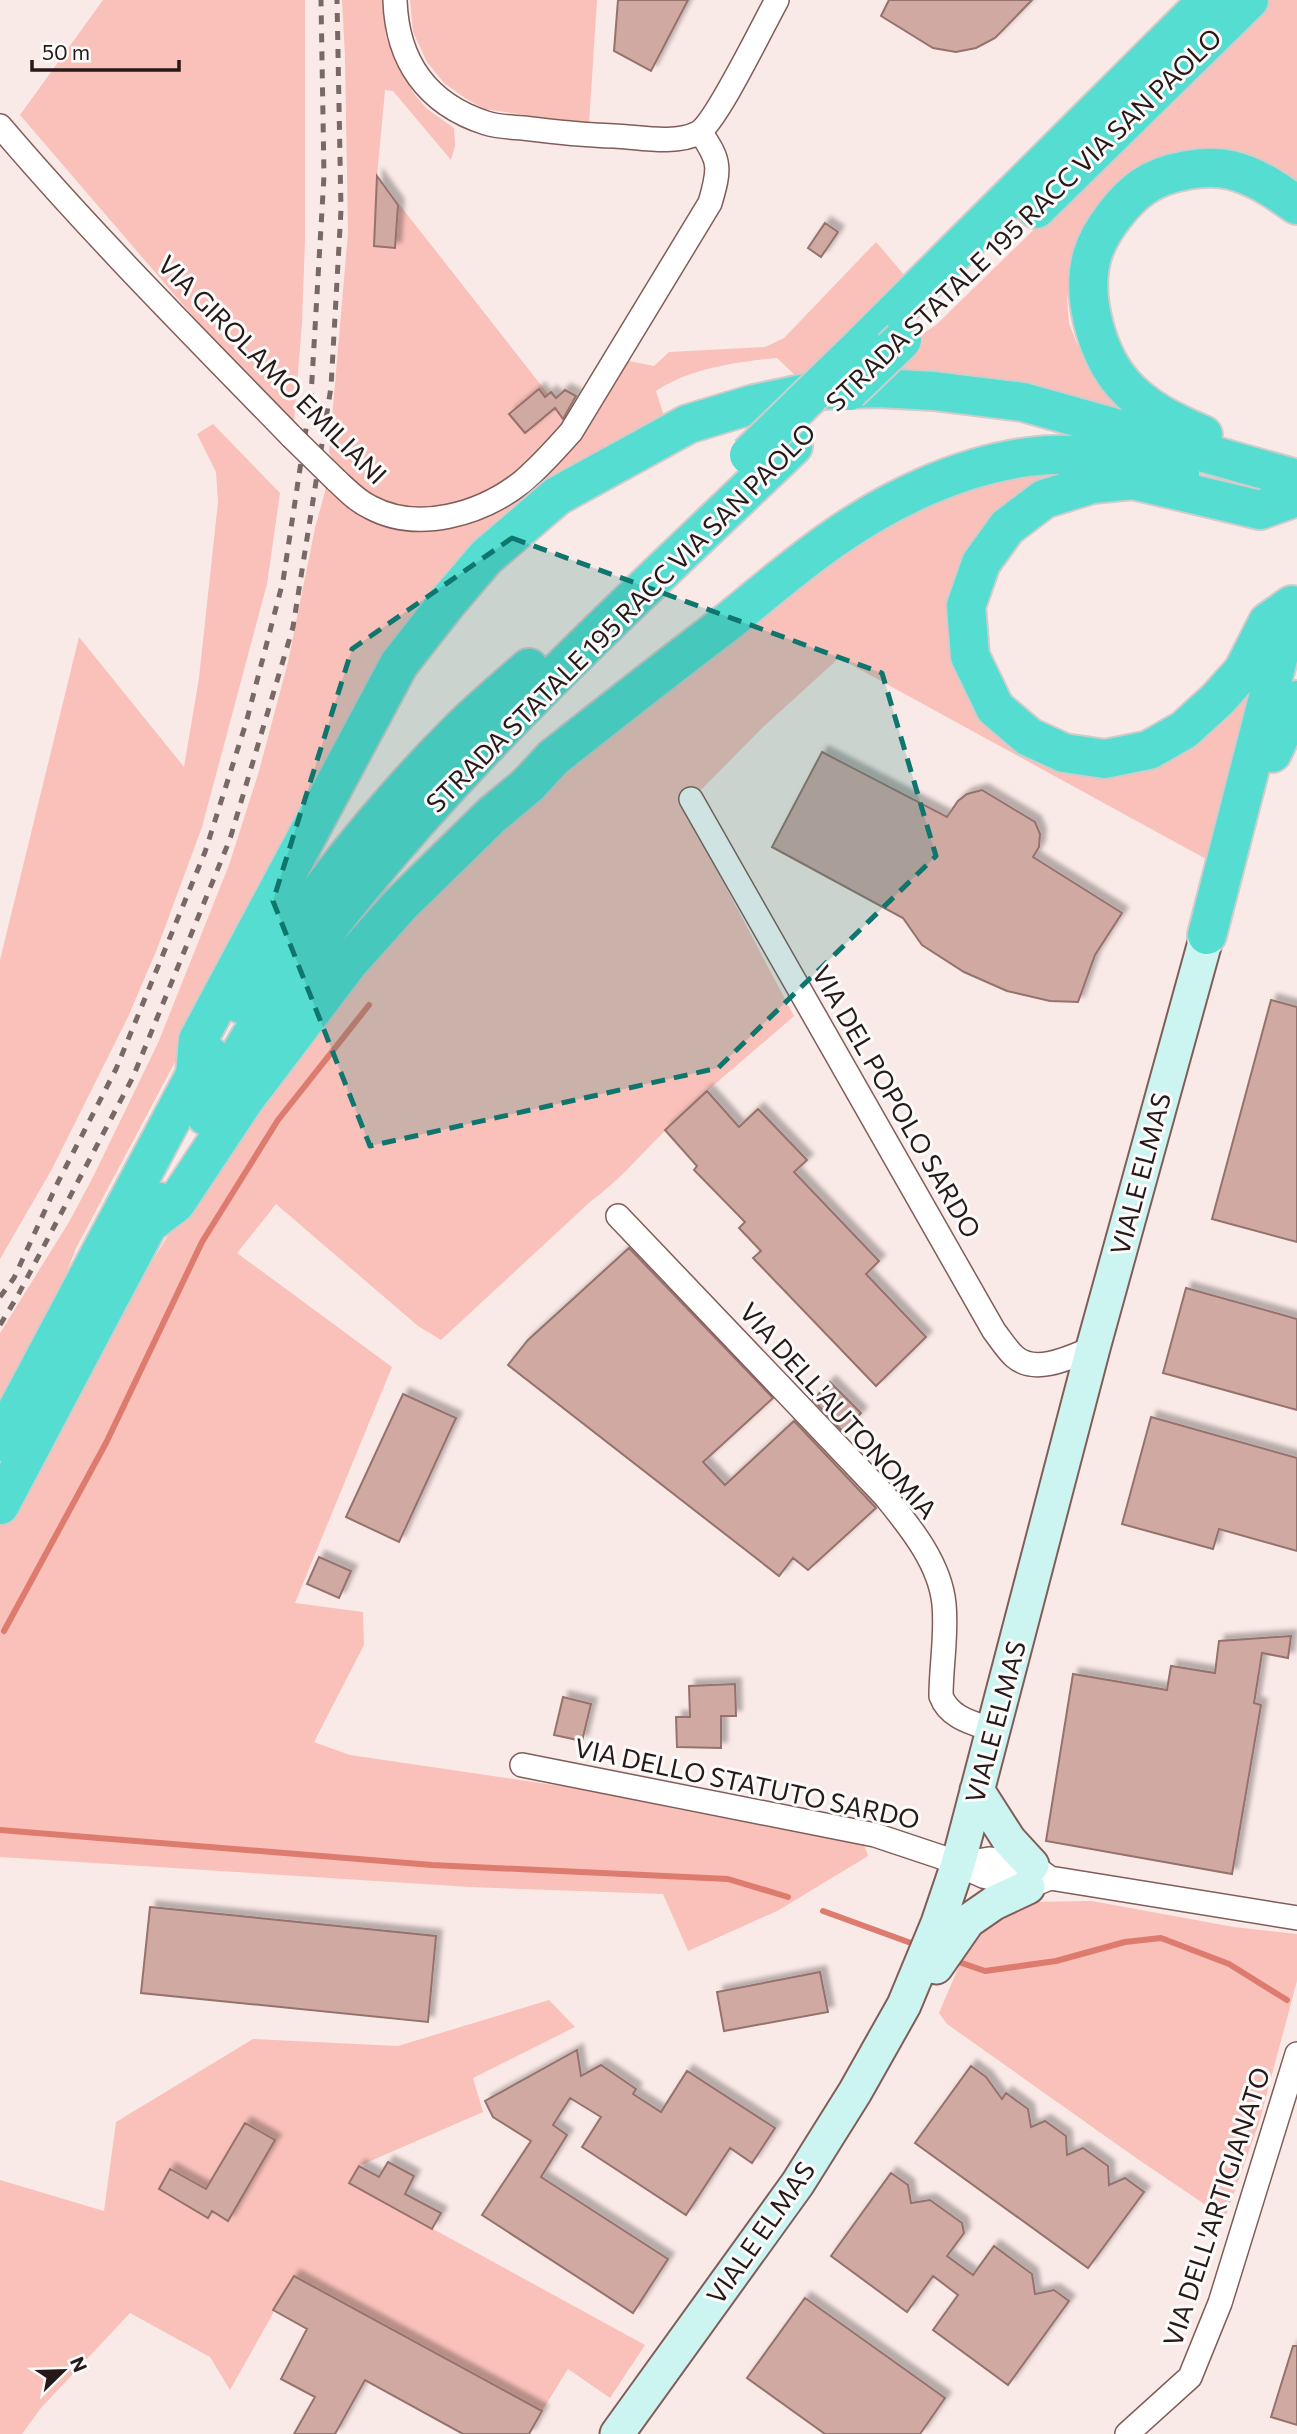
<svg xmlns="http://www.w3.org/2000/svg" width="1297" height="2434" viewBox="0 0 1297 2434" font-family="Commissioner,sans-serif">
<defs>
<filter id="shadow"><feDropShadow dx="6" dy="-6" stdDeviation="2" flood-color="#0004"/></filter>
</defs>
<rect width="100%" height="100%" fill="#faeae7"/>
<path fill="#f9c1b9" d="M103,0H305V240L302,323L294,421L215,342L20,115Z
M342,0H382L386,37L401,72L415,95L427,109L454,128L455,146L451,160L393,91L385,90L377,176L570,422L523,473L474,500L423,510L380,501L357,484L334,462L329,453L348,233L345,57Z
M410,0H597L589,124L484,109L465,98L444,83L427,62L413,32Z
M1269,0H1297V187L1195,158L1074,264L1067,299L1069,323L1077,344L1099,383L1136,414L800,380L777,358C736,362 691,368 656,391L665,419L486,541L198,1019L76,1248L54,1305L91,1361L213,1162L261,1091L465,852L824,566L915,510L958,492L1018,475L1060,474L997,516L966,666L1100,770L1250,684L1254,689L1206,859L839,658L762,728L702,789L682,804L794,1016C751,1054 705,1090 665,1131C640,1155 619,1181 591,1201L441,1340L418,1326L276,1204L237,1253L392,1367L295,1603L363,1612L364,1645L314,1742L350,1755L650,1799L670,1808L864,1844L868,1856L779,1910L688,1951L663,1894L470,1887L0,1857V1333L69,1222L93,1177L158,1043L229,865L259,771L288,662L315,528L326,488L341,500L381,521L511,499L624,360L654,366L669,352L765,347L784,338L876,242L906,277L831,348L918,337L936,325Z
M213,424L280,493L267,584L202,827L157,949L128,1017L52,1169L0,1259V960L79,637L184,767L199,678L218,502L216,472L197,434Z
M1092,1901L1234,1927L1297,1934V1981L1259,2123L1225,2218L1139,2160L947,2024L939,2013L971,1938L1025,1902Z
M549,2000L575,2027L473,2078L483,2112L359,2166L349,2183L645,2345L610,2398L568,2369L542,2411L294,2276L230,2390L210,2357L130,2313L41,2408L22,2434H0V2180L104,2211L116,2122L253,2039L398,2046Z"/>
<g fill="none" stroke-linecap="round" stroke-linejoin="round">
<path stroke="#de7b6f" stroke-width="6" d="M4,1631L106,1443L202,1242L278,1120L369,1005
M0,1830L432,1865L728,1879L788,1897
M823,1911L911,1943
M953,1960L985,1971L1056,1961L1125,1942L1161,1938L1229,1964L1287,2000"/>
</g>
<path fill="#d0a9a3" stroke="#96726d" stroke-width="2" filter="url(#shadow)" d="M618,0H688L651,71L614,51Z
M889,0H1032L995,38L976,48L956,52L933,48L881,16Z
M377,176L398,205L395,248L374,246Z
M825,223L838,232L821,257L808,248Z
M539,389L545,397L551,392L556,398L565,390L576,396L563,419L555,408L525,433L509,414Z
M822,752L947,817L958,801L967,794L982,790L1035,822L1040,834L1039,847L1033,857L1122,913L1095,955L1078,1002L1050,1001L1007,991L964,972L922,945L903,918L772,847Z
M1271,1000L1297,1007V1242L1212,1219Z
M707,1091L739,1127L758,1109L807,1160L794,1172L879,1261L866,1274L926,1337L876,1386L753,1258L761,1251L739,1228L745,1222L694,1170L697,1166L665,1130Z
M629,1248L773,1398L703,1462L725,1485L794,1421L876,1508L808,1570L793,1558L779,1576L508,1365L528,1340Z
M1186,1288L1297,1319V1410L1163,1373Z
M830,1382L861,1413L843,1432L813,1400Z
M403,1394L456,1418L399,1542L346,1517Z
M1151,1417L1297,1458V1551L1219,1529L1213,1549L1122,1524Z
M319,1557L351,1571L339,1598L307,1584Z
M1291,1636L1288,1658L1262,1653L1254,1703L1261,1705L1232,1874L1046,1841L1073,1674L1167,1690L1171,1666L1215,1673L1219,1641Z
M735,1684L736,1716H721V1748L677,1747L676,1717H690L689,1686Z
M563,1697L591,1704L582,1741L554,1735Z
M150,1907L436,1936L428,2022L141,1993Z
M820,1972L828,2012L724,2031L717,1992Z
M577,2050L581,2076L601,2065L636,2089L633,2094L661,2112L687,2071L775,2128L752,2163L730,2148L686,2215L582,2147L601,2117L570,2098L553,2125L567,2135L541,2177L668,2259L633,2313L482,2215L531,2141L493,2117L485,2101Z
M971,2066L986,2077L1002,2099L1006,2093L1028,2109L1031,2127L1045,2121L1066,2136L1067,2155L1083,2148L1108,2166L1109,2185L1125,2178L1144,2192L1088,2268L915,2143Z
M245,2123L275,2140L228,2221L212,2211L208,2218L159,2189L170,2169L206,2189Z
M388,2162L414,2176L405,2194L441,2213L432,2229L349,2183L359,2166L379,2177Z
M891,2173L908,2185L911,2203L930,2200L962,2223L964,2233L947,2256L973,2275L994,2246L1032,2274L1035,2294L1054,2290L1069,2301L1008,2385L933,2330L958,2295L933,2276L907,2312L831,2256Z
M294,2276L542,2411L529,2434H463L365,2380L335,2434H294L315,2397L281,2379L307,2329L273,2310Z
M805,2298L945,2398L920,2434H825L747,2378Z
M1293,2346H1297V2425L1271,2417Z"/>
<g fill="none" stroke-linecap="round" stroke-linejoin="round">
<g stroke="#805d58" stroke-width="26">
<path id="street" d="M395,0C397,61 427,104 486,123C498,127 512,127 523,128C554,132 583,135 614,136C639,137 675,145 698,133C716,123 764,23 777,0
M0,126C92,234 193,335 292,437
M336,480C347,490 357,501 370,507C418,533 481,514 522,482C540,467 555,450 571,432L710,203C720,169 721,161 700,132
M691,799L994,1331C1001,1340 1007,1350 1015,1357C1036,1375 1071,1357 1093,1348
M618,1216L885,1496C910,1527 940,1563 944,1604C947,1635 941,1666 941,1696C949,1718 973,1723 993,1730
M522,1765L875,1835L941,1857L983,1876L1028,1887L1050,1878
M958,1864L989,1859L1032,1865L1050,1878L1297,1918
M1127,2434L1190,2377L1220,2303L1297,2054"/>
</g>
<g stroke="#805d58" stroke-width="37">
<path id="secondary" d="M977,1790L1009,1840L1032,1865
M936,1967L968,1921L994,1903L1028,1887
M617,2434L798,2183L855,2092L904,2005L938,1923L958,1864L1093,1348L1207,935"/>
</g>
<g stroke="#cfcccc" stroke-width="42">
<path id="highway" d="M1036,209L1249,0
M862,345L1208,0
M1203,435C1173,422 1145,409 1123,384C1096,353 1080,293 1093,253C1100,231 1124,199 1144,186C1166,171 1206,164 1231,170C1256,176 1277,191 1297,205
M1288,500L1260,510L1133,480L1092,484L1044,499L1007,527L981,563L966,606L970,656L995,708L1029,737L1064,753L1105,759L1149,750L1184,730L1217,700L1243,671L1268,622L1292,605
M1272,753L1297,700
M1207,935L1290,612
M241,1004C304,908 376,814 457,733C480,710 505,689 529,668
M195,1075L198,1040L399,664L446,604L486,557L557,496L688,424L754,404L820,390L879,388L934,391L1023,402L1297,479
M206,1116C224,1084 241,1049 262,1019C408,802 605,627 793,446
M147,1225L176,1203L245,1099L349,962L400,905L492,815L528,785L553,758C611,712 670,666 729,621C763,593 797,564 833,539C890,499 959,466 1028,457C1079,450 1131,460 1180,473
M0,1442L195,1075L209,1055
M0,1505L160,1202"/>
</g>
<use href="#street" stroke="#fff" stroke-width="23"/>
<use href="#secondary" stroke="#ccf5f1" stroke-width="33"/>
<use href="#highway" stroke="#56ddd1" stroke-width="38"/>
<path stroke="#786967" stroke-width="5" stroke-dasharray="9 9" stroke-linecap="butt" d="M0,1297L14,1278L58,1182L116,1069L205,852L246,723L283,581L311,396L324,176L321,0
M0,1325L17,1297L133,1077L230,839L293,627L331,387L341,210L337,0"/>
<g stroke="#805d58" stroke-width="26" stroke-linecap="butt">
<path id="street-bridge" d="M292,437L336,480"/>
</g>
<g stroke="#cfcccc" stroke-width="42" stroke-linecap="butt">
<path id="highway-bridge" d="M849,391L902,340
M749,455L862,345"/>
</g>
<use href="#street-bridge" stroke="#fff" stroke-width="23"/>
<use href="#highway-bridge" stroke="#56ddd1" stroke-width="38"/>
</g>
<path fill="#0f766e" fill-opacity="0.2" stroke="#0f766e" stroke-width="5" stroke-dasharray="14 9" stroke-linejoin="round" d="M512,538L882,673L936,856L718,1068L370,1146L273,901L352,649Z"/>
<g text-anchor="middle" stroke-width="6" stroke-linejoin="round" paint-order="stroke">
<g font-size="26" fill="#271917" stroke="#fbfbfb">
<text transform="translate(1024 220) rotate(-44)" y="9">STRADA STATALE 195 RACC VIA SAN PAOLO</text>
<text transform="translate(272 370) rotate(45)" y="9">VIA GIROLAMO EMILIANI</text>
<text transform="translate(621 618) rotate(-45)" y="9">STRADA STATALE 195 RACC VIA SAN PAOLO</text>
<text transform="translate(896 1102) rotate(60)" y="9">VIA DEL POPOLO SARDO</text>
<text transform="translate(1141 1174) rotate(-75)" y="9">VIALE ELMAS</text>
<text transform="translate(838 1411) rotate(48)" y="9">VIA DELL'AUTONOMIA</text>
<text transform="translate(996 1722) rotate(-75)" y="9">VIALE ELMAS</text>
<text transform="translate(747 1784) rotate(12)" y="9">VIA DELLO STATUTO SARDO</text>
<text transform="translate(1217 2207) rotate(-72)" y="9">VIA DELL'ARTIGIANATO</text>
<text transform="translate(761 2233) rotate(-55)" y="9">VIALE ELMAS</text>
</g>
</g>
<g transform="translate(63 2371) rotate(67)" stroke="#fbfbfb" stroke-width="5" paint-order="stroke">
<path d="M0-5L12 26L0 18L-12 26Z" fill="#271917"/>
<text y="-10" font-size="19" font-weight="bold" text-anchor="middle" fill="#271917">N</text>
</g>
<path d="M32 60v10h147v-10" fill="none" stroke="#271917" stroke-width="3.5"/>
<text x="42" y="60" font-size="21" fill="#271917" stroke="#fbfbfb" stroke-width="5" paint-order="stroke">50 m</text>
</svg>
